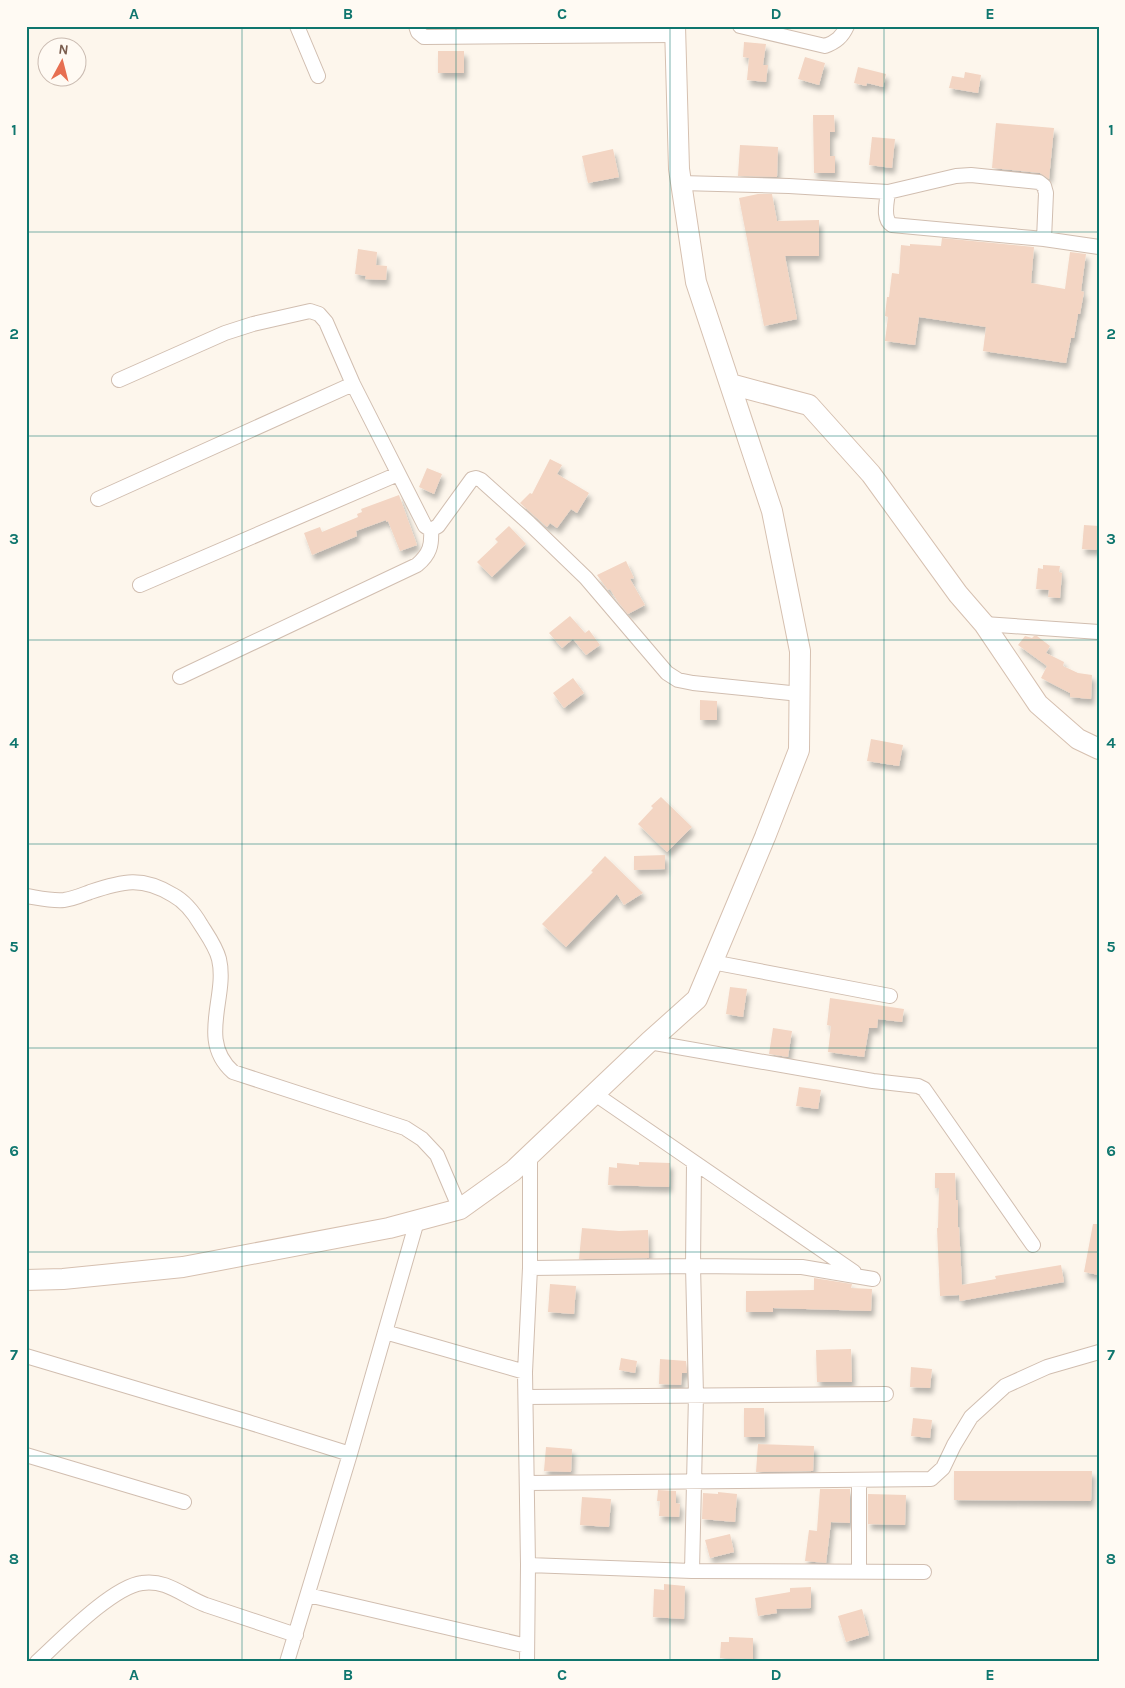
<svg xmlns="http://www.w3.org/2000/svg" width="1125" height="1688" viewBox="0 0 1125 1688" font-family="Karla,sans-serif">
<defs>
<filter id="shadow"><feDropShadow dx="3" dy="5.5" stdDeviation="2.5" flood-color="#0004"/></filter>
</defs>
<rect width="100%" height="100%" fill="#fdf6ec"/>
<path fill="#f3d5c3" filter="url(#shadow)" d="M744,42L766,44L763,65H768L766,82L747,80L749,58L743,57Z
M438,51H464V73H438Z
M805,57L825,63L819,85L798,79Z
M858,67L886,74L883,87L867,83L866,86L854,83Z
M965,72L981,75L978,93L949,88L952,76L964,78Z
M813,115H834L835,132H830V156H835V173H814Z
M996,123L1054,128L1049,179L1040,173L992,168Z
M872,137L895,139L892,168L869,165Z
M740,145L778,147L777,177L738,176Z
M613,149L619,177L588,183L582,156Z
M758,194H772L777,221L819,220V256H785L797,319L764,326L739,198Z
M942,238L1034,247L1031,283L1065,289L1070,252L1086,254L1081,291L1084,292L1080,314H1078L1074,338H1071L1066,363L983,351L986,327L919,317L915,345L885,341L888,317L885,316L887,297H889L892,273L899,274L901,245L910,246V244L941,246Z
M358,249L377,252L376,265L387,266L386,280L365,279L366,276L355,274Z
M550,459L562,465L557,474L589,493L577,513L571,509L557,528L550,523L547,527L520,503L530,493L532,494Z
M427,468L442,474L434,494L419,487Z
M399,495L417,545L400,551L388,521L386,522V520L356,531L357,536L312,555L304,533L320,527L322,532L358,517L357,514L362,512L361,509Z
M1084,525L1099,526V549H1097L1096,550L1082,549Z
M509,526L526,544L492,577L477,562L498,542L495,539Z
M626,561L634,578L630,579L645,605L628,614L618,602L610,589L608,590L597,575Z
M1043,565L1060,566L1059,572L1062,573L1060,598L1048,597L1049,590L1036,589L1038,568L1043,569Z
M570,616L585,633L589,630L600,645L586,655L573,639L562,648L549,633Z
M1025,636L1032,638L1034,636H1037L1050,646L1046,653L1064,662L1063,666L1078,673L1092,675L1091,699L1070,697V693L1041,678L1047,666L1018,645Z
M573,678L584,693L564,708L553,693Z
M700,700L717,701V720H700Z
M871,739L903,745L899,766L867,761Z
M661,797L692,827L667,852L638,824L653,808L651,806Z
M665,855V869L634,870V856Z
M605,856L643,893L624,905L617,894L566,947L542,924L593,872L591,871Z
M730,987L747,989L743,1017L726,1014Z
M830,998L904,1009L902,1022L878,1019L877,1028H869L864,1057L828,1052L831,1026L827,1025Z
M773,1028L792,1031L788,1057L769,1054Z
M799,1087L821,1090L818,1109L796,1106Z
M639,1162L670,1163L669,1187L608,1185L609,1167L617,1168V1163L639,1165Z
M935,1173H955L956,1200H958V1228L959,1227L962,1285L996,1279L995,1276L1061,1265L1064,1282L960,1301L959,1295L940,1296L937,1228H938L939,1188H935Z
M1093,1224H1099V1275L1084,1272Z
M582,1228L619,1231L648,1230L649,1258L579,1259Z
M814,1278L852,1284L851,1288L872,1289L871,1311L773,1308V1312H746V1291L814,1290Z
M550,1284L576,1286L574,1314L548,1312Z
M851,1349L852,1382H817L816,1350Z
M621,1358L637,1361L635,1373L619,1370Z
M660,1359L686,1361L687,1373H682L681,1385L659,1384Z
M911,1367L932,1369L930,1388L910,1387Z
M744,1408H764L765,1437H744Z
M913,1418L932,1420L930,1438L911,1436Z
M758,1444L814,1446L813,1471L756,1472Z
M546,1447L572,1449L571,1472L544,1471Z
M954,1471H1092L1091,1501L954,1500Z
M820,1489H850V1523L831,1522L826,1563L805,1561L809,1530L817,1531Z
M658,1490L676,1491V1503L680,1504L679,1517L659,1516L660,1501H657Z
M718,1492L737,1494L735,1522L702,1519L703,1493L718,1494Z
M868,1494L906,1495L905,1525L868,1524Z
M582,1497L611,1499L609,1527L580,1525Z
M730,1534L734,1552L710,1558L705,1540Z
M664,1584L685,1586L684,1619L653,1617L654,1589L664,1590Z
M811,1587V1608L776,1609L777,1613L758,1616L755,1598L790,1592V1588Z
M862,1609L869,1635L846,1642L838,1616Z
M729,1637L753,1638V1659L720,1658L721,1642H729Z"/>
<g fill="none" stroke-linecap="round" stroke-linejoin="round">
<g stroke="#d1beb0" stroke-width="16">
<path id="street" d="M297,26L318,76
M416,26L418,32L424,37L675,35
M740,26L825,46C836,42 842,37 847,26
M681,183L789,186L888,192L956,176L971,175L1039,182L1044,186L1046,193L1044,239
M888,192C887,202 882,219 892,225L1044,239L1099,247
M119,380L225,333L253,324L310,311L319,314L326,322L353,384L425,526L431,530L438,526L472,479L476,478L481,480L529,523L586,578L667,673L678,680L693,683L800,694
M98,499L353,384
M140,585L398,474
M984,624L1099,632
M180,677L417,565C430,554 432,545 431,530
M26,896C39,898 51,901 64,900C73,899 82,895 90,892C123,881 142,876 173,895C186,902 194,913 201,925C208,936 216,947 219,959C228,997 197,1040 233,1072L405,1128L422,1139L437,1155L460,1209
M712,962L890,996
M649,1042L873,1081L918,1086L924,1089L1033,1245
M595,1094L854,1272
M530,1268L693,1266L802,1267L873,1279
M385,1332L525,1372
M26,1356L248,1422L350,1454
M526,1397L886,1394
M26,1455L184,1502
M527,1483L931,1479L943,1468L954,1445L971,1417L1005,1386L1047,1367L1099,1352
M528,1565L692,1571L924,1572
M692,1571L696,1395L693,1266L694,1163
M859,1572V1480
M308,1595L527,1646
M37,1662C61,1640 112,1587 142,1583C167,1579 184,1597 206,1605C236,1615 266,1625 296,1635
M287,1662L350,1454L417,1221
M527,1662L528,1565L525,1372L530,1268V1156"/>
</g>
<g stroke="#d6c0b0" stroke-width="22">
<path id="secondary" d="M730,384L809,405L871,474L958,594L984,624L1038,704L1078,739L1099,749
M26,1280L63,1279L183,1267L389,1228L460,1209L513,1171L649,1042L697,999L765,837L799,750L800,651L772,511L696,282L679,169L675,26"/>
</g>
<use href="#street" stroke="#fff" stroke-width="14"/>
<use href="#secondary" stroke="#fff" stroke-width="20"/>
</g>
<path fill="none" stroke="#0f766e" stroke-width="1" stroke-opacity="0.55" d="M242,26V1662M456,26V1662M670,26V1662M884,26V1662M26,232H1099M26,436H1099M26,640H1099M26,844H1099M26,1048H1099M26,1252H1099M26,1456H1099"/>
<rect width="1125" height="1688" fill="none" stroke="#fffaf3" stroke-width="55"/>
<g transform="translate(62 62) rotate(7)"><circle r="24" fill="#fffaf3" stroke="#cabbb1"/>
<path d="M0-4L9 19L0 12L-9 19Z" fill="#e76f51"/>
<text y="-8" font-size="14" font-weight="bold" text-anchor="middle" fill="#7a5c4d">N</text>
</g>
<rect x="28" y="28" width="1070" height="1632" fill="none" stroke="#0f766e" stroke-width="2"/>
<g font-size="16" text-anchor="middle" font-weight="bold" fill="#0f766e">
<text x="134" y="19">A</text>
<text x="348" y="19">B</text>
<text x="562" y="19">C</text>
<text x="776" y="19">D</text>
<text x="990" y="19">E</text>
<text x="14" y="135">1</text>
<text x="1111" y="135">1</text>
<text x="14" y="339">2</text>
<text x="1111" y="339">2</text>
<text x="14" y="544">3</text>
<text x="1111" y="544">3</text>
<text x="14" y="748">4</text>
<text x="1111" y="748">4</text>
<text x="14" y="952">5</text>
<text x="1111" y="952">5</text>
<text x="14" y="1156">6</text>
<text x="1111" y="1156">6</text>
<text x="14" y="1360">7</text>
<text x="1111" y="1360">7</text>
<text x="14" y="1564">8</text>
<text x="1111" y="1564">8</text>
<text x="134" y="1680">A</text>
<text x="348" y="1680">B</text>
<text x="562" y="1680">C</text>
<text x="776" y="1680">D</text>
<text x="990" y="1680">E</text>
</g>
</svg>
